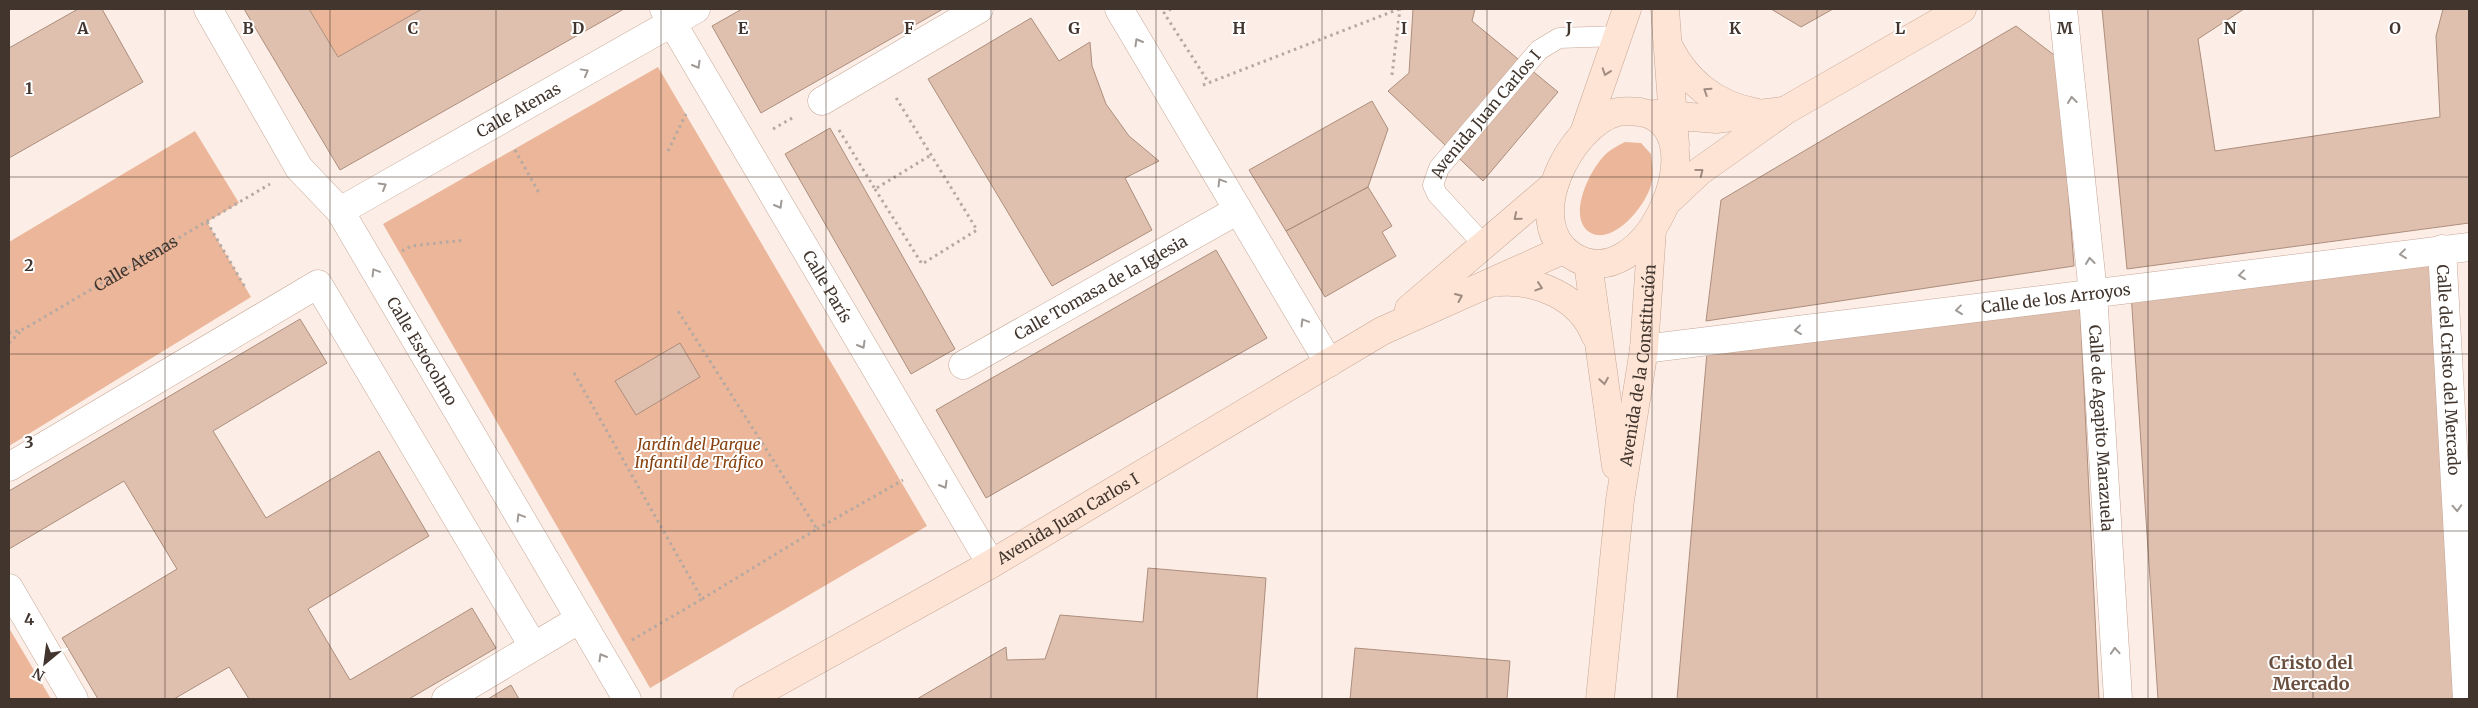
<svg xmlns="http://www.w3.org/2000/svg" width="2478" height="708" viewBox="0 0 2478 708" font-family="Merriweather,serif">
<rect width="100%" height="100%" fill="#fceee7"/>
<path fill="#ebb699" d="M309,9H422L338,57Z
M658,67L927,526L650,688L383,224Z
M195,131L239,203L207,222L251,297L9,446V242Z
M1625,142L1641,143L1651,154C1652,164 1654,176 1651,185C1646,205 1614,245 1591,233C1566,219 1589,172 1603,157C1609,150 1617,146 1625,142Z
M9,628L51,699H9Z"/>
<path fill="#dfbfad" stroke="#ad8e7d" d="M78,9H102L143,82L9,158V48Z
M244,9H309L338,57L422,9H624L340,170Z
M742,9H943L761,113L712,26Z
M1413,9H1475L1472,21L1558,92L1483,181L1388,91L1409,73Z
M1771,9H1833L1801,27Z
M2102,9H2244L2198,39L2215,151L2440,117L2436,36L2443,9H2469V223L2127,269Z
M1031,18L1059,61L1090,42L1092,66L1106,104L1129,136L1159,161L1125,178L1152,230L1052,286L928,79Z
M2016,26L2058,58L2074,266L1706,321L1721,200Z
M1372,101L1388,129L1368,187L1286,231L1249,170Z
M830,128L955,349L911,374L785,154Z
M1368,187L1392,226L1382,232L1396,256L1325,297L1286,231Z
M1216,250L1267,338L986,498L936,410Z
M2433,257L2456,699H2158L2131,293Z
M2080,306L2099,699H1677L1707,352Z
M300,319L327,363L213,431L266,518L379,451L429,536L308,609L350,680L472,608L496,648L409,699H249L229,667L174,699H98L62,638L177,569L124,481L9,549V491Z
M680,343L700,377L636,415L615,381Z
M1148,568L1266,578L1257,699H917L1006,647L1007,660L1045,659L1060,615L1143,622Z
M1355,648L1510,661L1507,699H1350Z
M511,685L519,699H488Z"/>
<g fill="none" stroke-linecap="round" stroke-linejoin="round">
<g stroke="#c7a796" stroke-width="21">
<g id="service">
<path id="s2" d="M1484,245L1437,194L1433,185L1439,168L1539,50L1559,38L1618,36"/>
</g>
</g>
<g stroke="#c7a796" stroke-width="29">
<path id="pedestrian" d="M822,101L979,9
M9,467L318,284L533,646
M9,588L74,699
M446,699L580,619"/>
</g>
<g stroke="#c7a796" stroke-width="29">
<g id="minor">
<path id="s3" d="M208,9L299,168L340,211L627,699"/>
<path id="s4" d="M664,9L991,564"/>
<path d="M1119,9L1329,363"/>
<path id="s5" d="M2063,9L2093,293L2118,699"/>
<path id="s6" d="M340,211L696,9"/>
<path id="s7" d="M2442,249L2467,699"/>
<path id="s8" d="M1644,349L2469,247"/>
<path id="s9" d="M963,365L1238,210"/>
</g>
</g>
<g stroke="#c7a796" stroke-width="29">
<g id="secondary">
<path d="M1665,9L1675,145"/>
<path d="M1669,47C1686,81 1715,105 1754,112"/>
<path d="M1617,112C1624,111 1632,111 1640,112C1722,125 1645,305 1571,255C1521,221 1570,125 1617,112Z"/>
<path d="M1655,114L1716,119L1782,111"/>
<path d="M1584,133L1627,9"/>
<path d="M1667,202L1700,171L1786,110L1962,9"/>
<path d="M1588,263L1616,466"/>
<path d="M1498,282C1537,279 1580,297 1595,335"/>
<path d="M1409,309L1554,185"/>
<path id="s10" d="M747,699L991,564L1382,331L1563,250"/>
<path id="s11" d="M1600,699L1620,500L1644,349L1652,230"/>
</g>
</g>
<g stroke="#b6a9a1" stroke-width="3" stroke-dasharray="2.5 4" stroke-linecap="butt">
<path d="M1171,9L1164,13L1209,83"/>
<path d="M1392,75L1400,9"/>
<path d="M1203,85L1399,9"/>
<path d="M773,129L794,117"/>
<path d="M839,130L875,189L931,155"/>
<path d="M515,150L539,193"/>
<path d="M668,151L686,114"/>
<path d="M875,189L922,264L977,230L895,96"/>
<path d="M207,222L246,289"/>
<path d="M402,251L411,246L465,240"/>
<path id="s1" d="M9,333L24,329L270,184"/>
<path d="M9,343L23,329"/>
<path d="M574,373L702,599L817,529L678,311"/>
<path d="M817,529L903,480"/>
<path d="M632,640L702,599"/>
</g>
<use href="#service" stroke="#fff" stroke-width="20"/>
<use href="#pedestrian" stroke="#fff" stroke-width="28"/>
<use href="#minor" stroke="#fff" stroke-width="28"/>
<use href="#secondary" stroke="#fee4d5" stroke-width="28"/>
</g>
<defs><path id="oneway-chevron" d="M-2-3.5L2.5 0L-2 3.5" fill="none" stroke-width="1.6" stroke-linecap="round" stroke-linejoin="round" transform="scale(1.25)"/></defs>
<g stroke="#a09a96">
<use href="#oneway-chevron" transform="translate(1138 42) rotate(-120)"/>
<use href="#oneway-chevron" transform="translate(697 65) rotate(60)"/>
<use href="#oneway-chevron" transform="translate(585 72) rotate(-29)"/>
<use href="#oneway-chevron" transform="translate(2072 100) rotate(-96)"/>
<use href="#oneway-chevron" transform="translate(1221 182) rotate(-121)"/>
<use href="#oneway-chevron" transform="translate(383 186) rotate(-30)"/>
<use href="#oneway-chevron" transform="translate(779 205) rotate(60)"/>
<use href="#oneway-chevron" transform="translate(2403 254) rotate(173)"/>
<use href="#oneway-chevron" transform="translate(2090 261) rotate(-96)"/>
<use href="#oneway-chevron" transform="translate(375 272) rotate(-121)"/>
<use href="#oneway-chevron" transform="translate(2242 275) rotate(173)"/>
<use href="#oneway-chevron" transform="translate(1959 310) rotate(173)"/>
<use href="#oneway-chevron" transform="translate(1304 322) rotate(-121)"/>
<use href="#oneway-chevron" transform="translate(1798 330) rotate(173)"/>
<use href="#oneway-chevron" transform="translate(862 345) rotate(60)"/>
<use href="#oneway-chevron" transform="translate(944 485) rotate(60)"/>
<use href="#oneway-chevron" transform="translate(2457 508) rotate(87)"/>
<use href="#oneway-chevron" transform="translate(520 517) rotate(-121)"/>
<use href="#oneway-chevron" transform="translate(2115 651) rotate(-94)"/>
<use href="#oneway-chevron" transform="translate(602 657) rotate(-120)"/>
</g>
<g stroke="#a08c81">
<use href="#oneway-chevron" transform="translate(1606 72) rotate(109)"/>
<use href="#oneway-chevron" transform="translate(1707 91) rotate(-147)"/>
<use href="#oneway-chevron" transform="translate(1700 172) rotate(-38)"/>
<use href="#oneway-chevron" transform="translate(1517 217) rotate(140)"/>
<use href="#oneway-chevron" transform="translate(1539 287) rotate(18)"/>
<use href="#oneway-chevron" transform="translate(1459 297) rotate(-24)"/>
<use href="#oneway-chevron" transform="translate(1604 381) rotate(81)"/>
</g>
<path fill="none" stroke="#41352d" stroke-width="1" stroke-opacity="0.55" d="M165,9V699M330,9V699M496,9V699M661,9V699M826,9V699M991,9V699M1156,9V699M1322,9V699M1487,9V699M1652,9V699M1817,9V699M1982,9V699M2148,9V699M2313,9V699M9,177H2469M9,354H2469M9,531H2469"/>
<g text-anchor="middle" stroke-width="4" stroke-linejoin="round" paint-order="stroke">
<g font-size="16" fill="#41352d" stroke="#fff">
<text dy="6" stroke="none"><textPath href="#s6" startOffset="205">Calle Atenas</textPath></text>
<text dy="6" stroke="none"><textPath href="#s2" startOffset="168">Avenida Juan Carlos I</textPath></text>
<text dy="6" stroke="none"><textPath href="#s1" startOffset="145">Calle Atenas</textPath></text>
<text dy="6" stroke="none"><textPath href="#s4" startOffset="322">Calle París</textPath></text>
<text dy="6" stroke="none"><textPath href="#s9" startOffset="158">Calle Tomasa de la Iglesia</textPath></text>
<text dy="6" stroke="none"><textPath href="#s8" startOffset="415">Calle de los Arroyos</textPath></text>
<text dy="6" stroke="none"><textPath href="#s3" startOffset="405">Calle Estocolmo</textPath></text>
<text dy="6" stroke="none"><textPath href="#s11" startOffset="336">Avenida de la Constitución</textPath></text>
<text dy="6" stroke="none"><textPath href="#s7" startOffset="121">Calle del Cristo del Mercado</textPath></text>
<text dy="6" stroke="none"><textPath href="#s5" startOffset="421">Calle de Agapito Marazuela</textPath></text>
<text dy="6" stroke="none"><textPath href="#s10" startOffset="368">Avenida Juan Carlos I</textPath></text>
</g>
<g font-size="16" font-style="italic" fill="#87420f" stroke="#fff">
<text x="699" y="450">Jardín del Parque<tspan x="699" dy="18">Infantil de Tráfico</tspan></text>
</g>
<g font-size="18" font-weight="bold" fill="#6a4f3f" stroke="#fff">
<text x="2311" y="669">Cristo del<tspan x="2311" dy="21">Mercado</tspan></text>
</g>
</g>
<g font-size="16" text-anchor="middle" font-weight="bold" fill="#41352d" stroke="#fff" stroke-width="4" stroke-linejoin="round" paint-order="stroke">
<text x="83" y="34">A</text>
<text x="248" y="34">B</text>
<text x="413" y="34">C</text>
<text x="578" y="34">D</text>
<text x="743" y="34">E</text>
<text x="909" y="34">F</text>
<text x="1074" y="34">G</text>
<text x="1239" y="34">H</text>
<text x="1404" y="34">I</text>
<text x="1569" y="34">J</text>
<text x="1735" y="34">K</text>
<text x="1900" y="34">L</text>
<text x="2065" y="34">M</text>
<text x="2230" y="34">N</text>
<text x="2395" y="34">O</text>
<text x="29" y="94">1</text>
<text x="29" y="271">2</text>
<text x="29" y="448">3</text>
<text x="29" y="625">4</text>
</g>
<rect width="2478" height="708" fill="none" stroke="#41352d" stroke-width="20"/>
<g transform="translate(45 663) rotate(209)" stroke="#ffffff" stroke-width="4" paint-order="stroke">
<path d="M0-4L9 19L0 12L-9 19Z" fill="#41352d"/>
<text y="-8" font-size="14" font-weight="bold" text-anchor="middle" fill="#41352d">N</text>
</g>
</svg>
